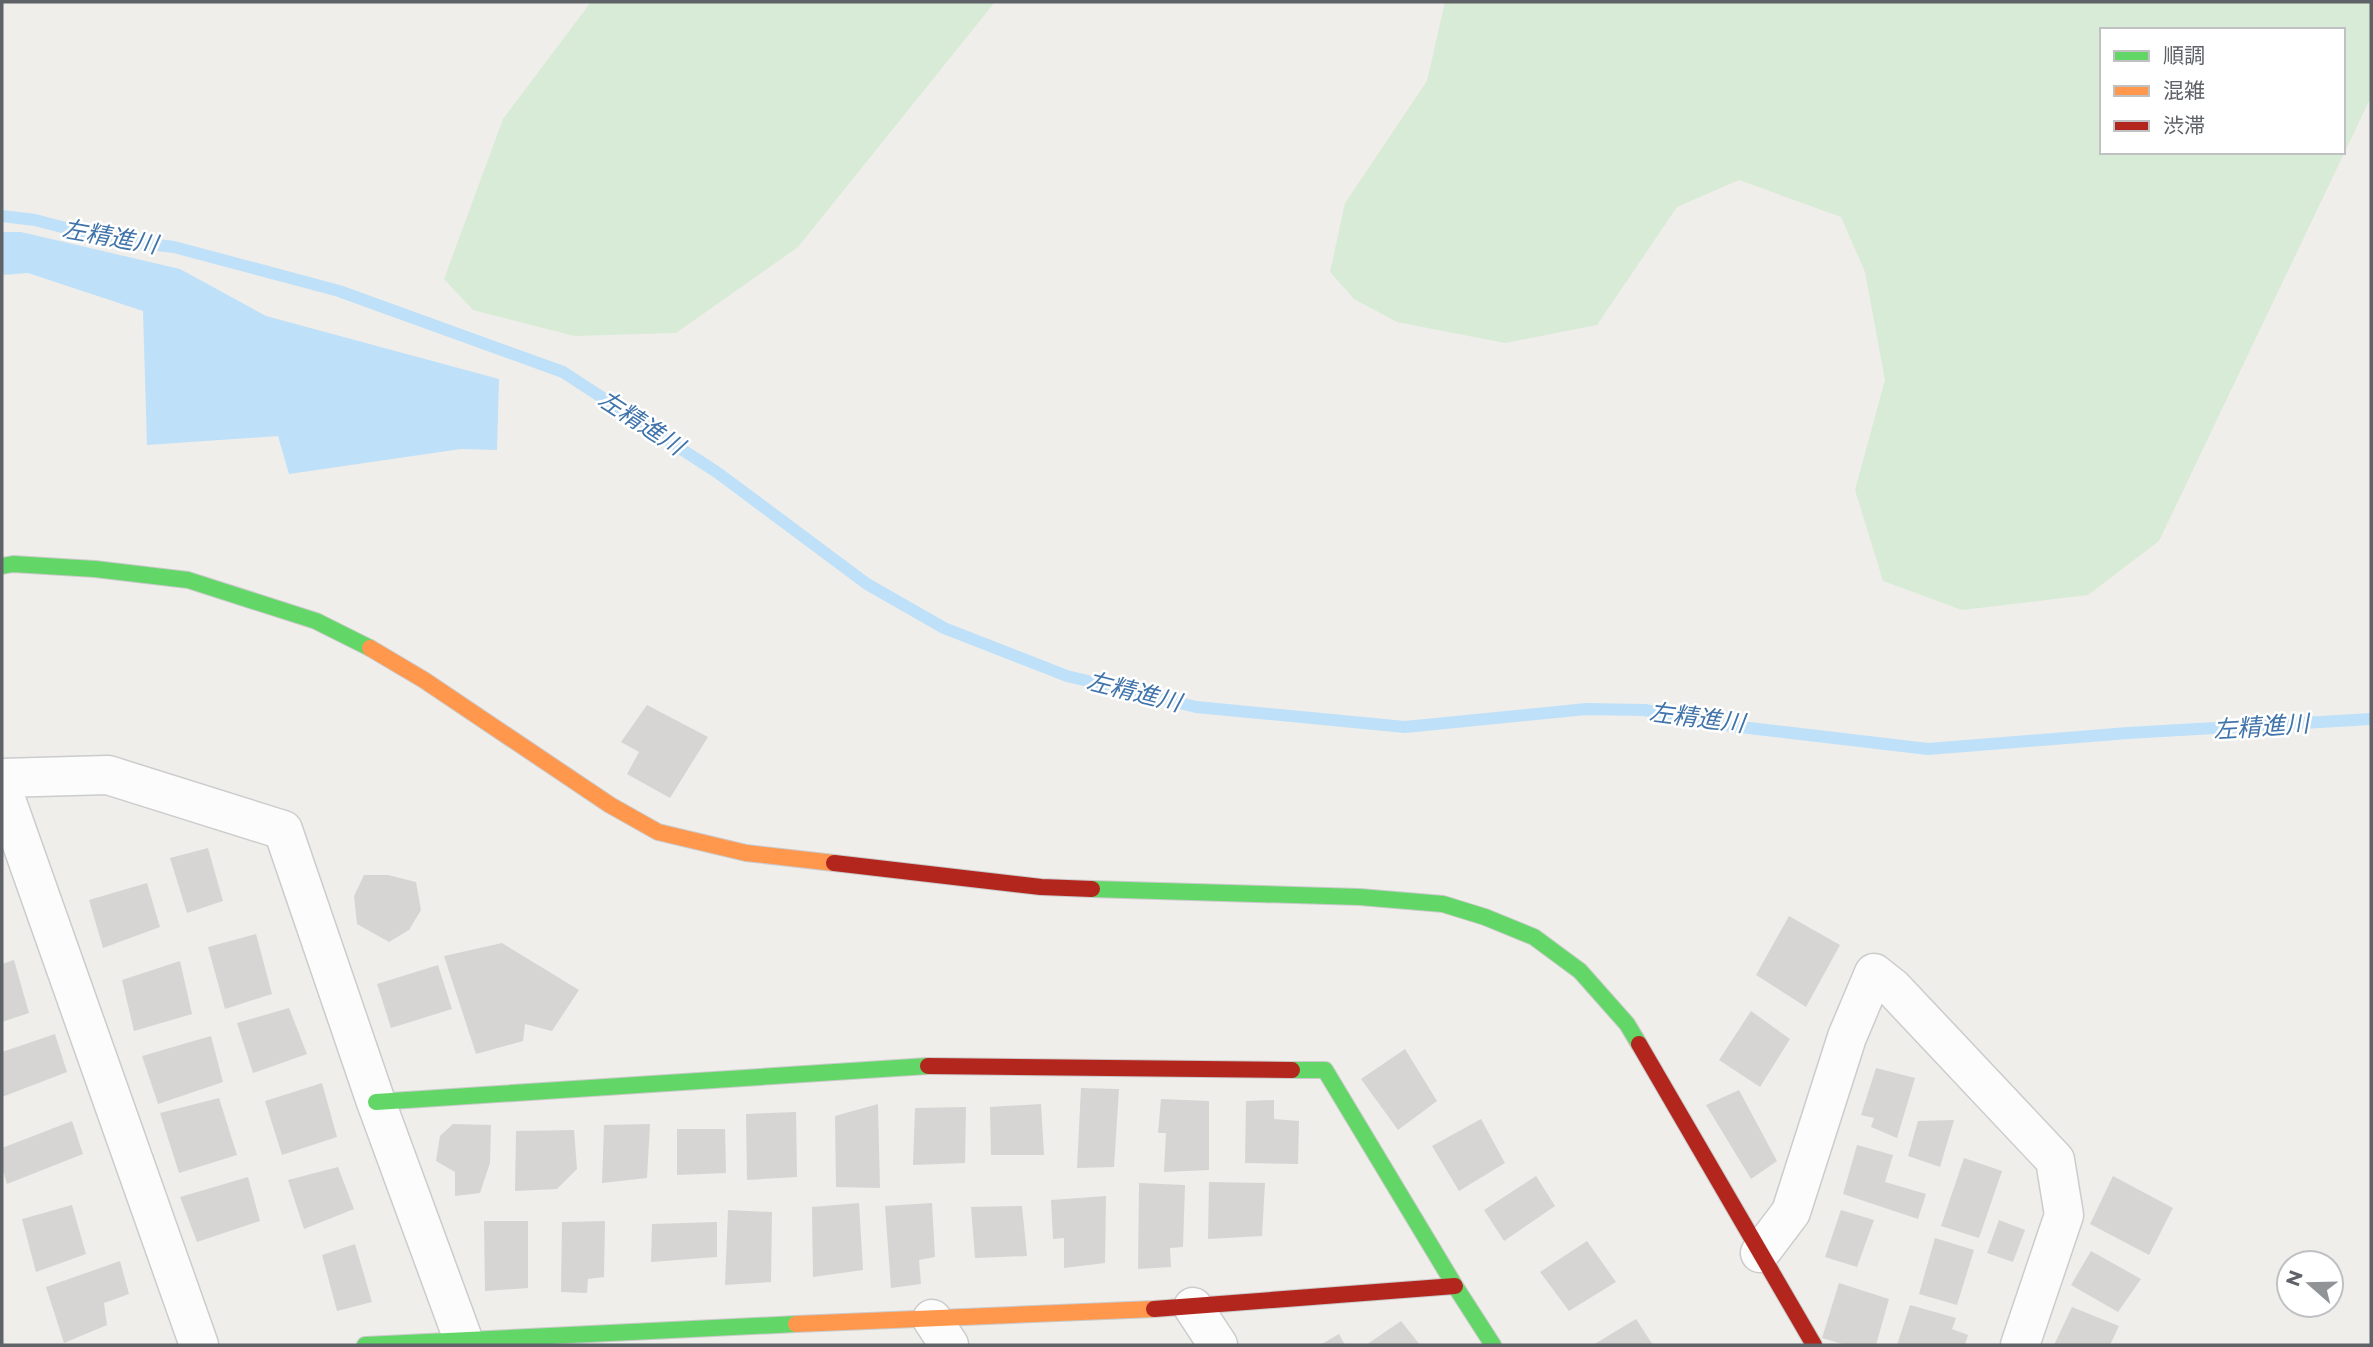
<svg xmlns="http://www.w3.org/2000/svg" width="2373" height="1347" viewBox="0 0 2373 1347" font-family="Montserrat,'Noto Sans JP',sans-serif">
<rect width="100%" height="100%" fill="#efeeea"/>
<path fill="#d8ebd6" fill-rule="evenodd" d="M591,2H995L798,247L676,333L574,336L473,310L444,279L503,119Z
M1445,2H2371V97L2159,541L2088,595L1962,610L1883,581L1855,490L1885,380L1865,272L1841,217L1739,180L1677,207L1597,325L1505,343L1397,322L1354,299L1330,272L1345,203L1427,81ZM2102,30H2343V152H2102Z"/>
<path fill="#bfe0f9" d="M2,232H21L180,269L266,316L499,379L497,450L461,449L289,474L278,436L147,445L143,311L28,273L2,275Z"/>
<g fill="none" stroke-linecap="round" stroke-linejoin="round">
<path stroke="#bfe0f9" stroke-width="12" d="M2,216L35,220L108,239L174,247L339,291L563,372L718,473L867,584L944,628L1067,676L1196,707L1405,727L1586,709L1645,710L1732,726L1928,749L2128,733L2371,719"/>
</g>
<path fill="#d6d5d3" d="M647,705L708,737L670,798L627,774L639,752L621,742Z
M208,848L223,901L187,913L170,858Z
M364,875H388L416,882L421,910L409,930L389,942L357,924L354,896Z
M147,883L160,927L103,948L89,900Z
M1789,916L1840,945L1806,1007L1756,975Z
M256,934L272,994L225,1009L208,947Z
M502,943L579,990L552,1031L525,1024L523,1041L476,1054L444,956Z
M14,960L29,1013L2,1022V964Z
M180,961L192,1014L134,1031L122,980Z
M438,965L452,1009L391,1028L377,984Z
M289,1008L307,1054L253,1073L237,1023Z
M1751,1011L1790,1039L1760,1087L1719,1060Z
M55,1034L67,1072L2,1097V1052Z
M211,1036L223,1082L158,1104L142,1056Z
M1405,1049L1437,1101L1398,1130L1361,1079Z
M1876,1068L1915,1078L1897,1138L1871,1127L1874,1118L1861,1115Z
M322,1083L337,1137L282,1155L265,1101Z
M1081,1088L1119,1089L1114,1167L1077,1168Z
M1739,1090L1777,1161L1751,1179L1706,1105Z
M219,1098L237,1155L179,1173L160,1113Z
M1161,1099L1209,1101V1170L1164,1172L1166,1133H1158Z
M1274,1100V1119L1299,1121L1298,1164L1245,1163L1246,1101Z
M878,1104L880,1188L836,1187L835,1116Z
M1041,1104L1044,1155H991L990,1107Z
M966,1107L965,1163L913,1165L915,1108Z
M796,1112L797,1177L747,1180L746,1114Z
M1481,1119L1505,1163L1459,1191L1432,1146Z
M1954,1120L1940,1167L1908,1156L1918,1121Z
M72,1121L83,1154L7,1184L2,1167V1148Z
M453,1124L491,1125L490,1163L480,1193L455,1196V1172L436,1161L440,1136Z
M650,1124L647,1178L602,1183L604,1125Z
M677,1129H725L726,1173L677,1175Z
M574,1130L577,1169L557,1189L515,1191L516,1131Z
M1857,1145L1893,1155L1885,1182L1926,1194L1918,1219L1843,1194Z
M1964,1158L2002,1171L1979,1238L1941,1226Z
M338,1167L354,1209L304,1229L288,1180Z
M1536,1176L1555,1206L1504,1241L1484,1210Z
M2113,1176L2173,1208L2149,1255L2090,1224Z
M248,1177L260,1221L197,1242L180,1197Z
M1209,1182L1265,1183L1262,1236L1208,1239Z
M1139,1183L1185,1185L1183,1247L1170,1248L1171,1267L1138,1269Z
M1106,1196L1105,1263L1064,1268V1238L1053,1239L1051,1200Z
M859,1203L863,1270L813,1277L812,1207Z
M932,1203L935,1257L919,1260L921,1284L891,1288L885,1206Z
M72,1205L86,1254L36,1272L22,1219Z
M1022,1206L1027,1256L975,1258L971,1207Z
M728,1210L772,1212L771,1282L725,1285Z
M1841,1210L1874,1220L1857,1267L1825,1257Z
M1999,1220L2025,1230L2013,1262L1987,1253Z
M484,1221H528V1288L485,1291Z
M605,1221L604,1277L588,1279L587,1293L561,1292L562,1222Z
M717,1222V1257L651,1262L652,1224Z
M1935,1238L1974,1250L1957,1305L1919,1294Z
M1587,1241L1616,1282L1569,1311L1540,1272Z
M355,1244L372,1302L337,1311L322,1255Z
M2091,1251L2141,1279L2118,1312L2071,1285Z
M120,1261L129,1294L104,1303L107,1325L64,1343L46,1287Z
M1839,1283L1889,1299L1876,1345H1846L1822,1338Z
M1910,1305L1956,1318L1952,1329L1968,1335L1965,1345H1897Z
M2072,1307L2119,1326L2110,1345H2054Z
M1636,1319L1653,1345H1593Z
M1401,1321L1420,1345H1366Z
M1339,1334L1345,1345H1320Z"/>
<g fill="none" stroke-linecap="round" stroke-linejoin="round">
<g stroke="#cbcccc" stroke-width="41">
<path id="street" d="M2,778L108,775L283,830L376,1102L463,1339
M2,788L199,1345
M1760,1253L1791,1212L1847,1037L1874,973L1893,988L2055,1160L2064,1215L2020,1345
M1193,1307L1218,1345
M932,1319L949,1345"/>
</g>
<g stroke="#cacacb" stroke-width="18">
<path id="fast" d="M2,566L13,564L95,569L188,580L316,621L370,648
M1092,889L1360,897L1443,904L1485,917L1534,937L1580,971L1627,1024L1639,1044
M1292,1070H1325L1455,1286L1493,1345
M376,1102L928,1066
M365,1345L796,1324"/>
</g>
<g stroke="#cacacb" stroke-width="18">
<path id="slow" d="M370,648L424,680L610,805L658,832L746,853L834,863
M796,1324L1154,1309"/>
</g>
<g stroke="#cacacb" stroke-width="18">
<path id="jam" d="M834,863L1041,887L1092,889
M1639,1044L1814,1345
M928,1066L1292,1070
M1154,1309L1455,1286"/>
</g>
<use href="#street" stroke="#fdfcfc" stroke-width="38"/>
<use href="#fast" stroke="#63d668" stroke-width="16"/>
<use href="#slow" stroke="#ff974d" stroke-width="16"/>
<use href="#jam" stroke="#b3261e" stroke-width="16"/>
</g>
<g text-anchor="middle" stroke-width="5" stroke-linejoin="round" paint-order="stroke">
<g font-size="24" font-style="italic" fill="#4174aa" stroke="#fff">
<text transform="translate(110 237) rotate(10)" y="8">左精進川</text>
<text transform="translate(641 423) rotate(33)" y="8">左精進川</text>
<text transform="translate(1134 692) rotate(14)" y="8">左精進川</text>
<text transform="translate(1697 718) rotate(7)" y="8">左精進川</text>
<text transform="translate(2261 727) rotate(-4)" y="8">左精進川</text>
</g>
</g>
<rect width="2373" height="1347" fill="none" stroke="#5f6368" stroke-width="7"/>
<rect x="2100" y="28" width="245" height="126" fill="#ffffff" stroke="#bfc1c3" stroke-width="2"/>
<rect x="2114" y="51" width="35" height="10" fill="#63d668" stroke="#bfc1c3" stroke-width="2"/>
<text x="2163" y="63" font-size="21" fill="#5f6368">順調</text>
<rect x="2114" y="86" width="35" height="10" fill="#ff974d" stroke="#bfc1c3" stroke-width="2"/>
<text x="2163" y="98" font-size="21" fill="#5f6368">混雑</text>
<rect x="2114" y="121" width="35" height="10" fill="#b3261e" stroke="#bfc1c3" stroke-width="2"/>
<text x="2163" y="133" font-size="21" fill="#5f6368">渋滞</text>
<g transform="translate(2310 1284) rotate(290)"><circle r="33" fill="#ffffff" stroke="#bfc1c3" stroke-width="2"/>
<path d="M0-5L12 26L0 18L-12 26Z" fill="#919496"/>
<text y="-10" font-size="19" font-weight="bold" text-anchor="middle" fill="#5f6368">N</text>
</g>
</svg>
